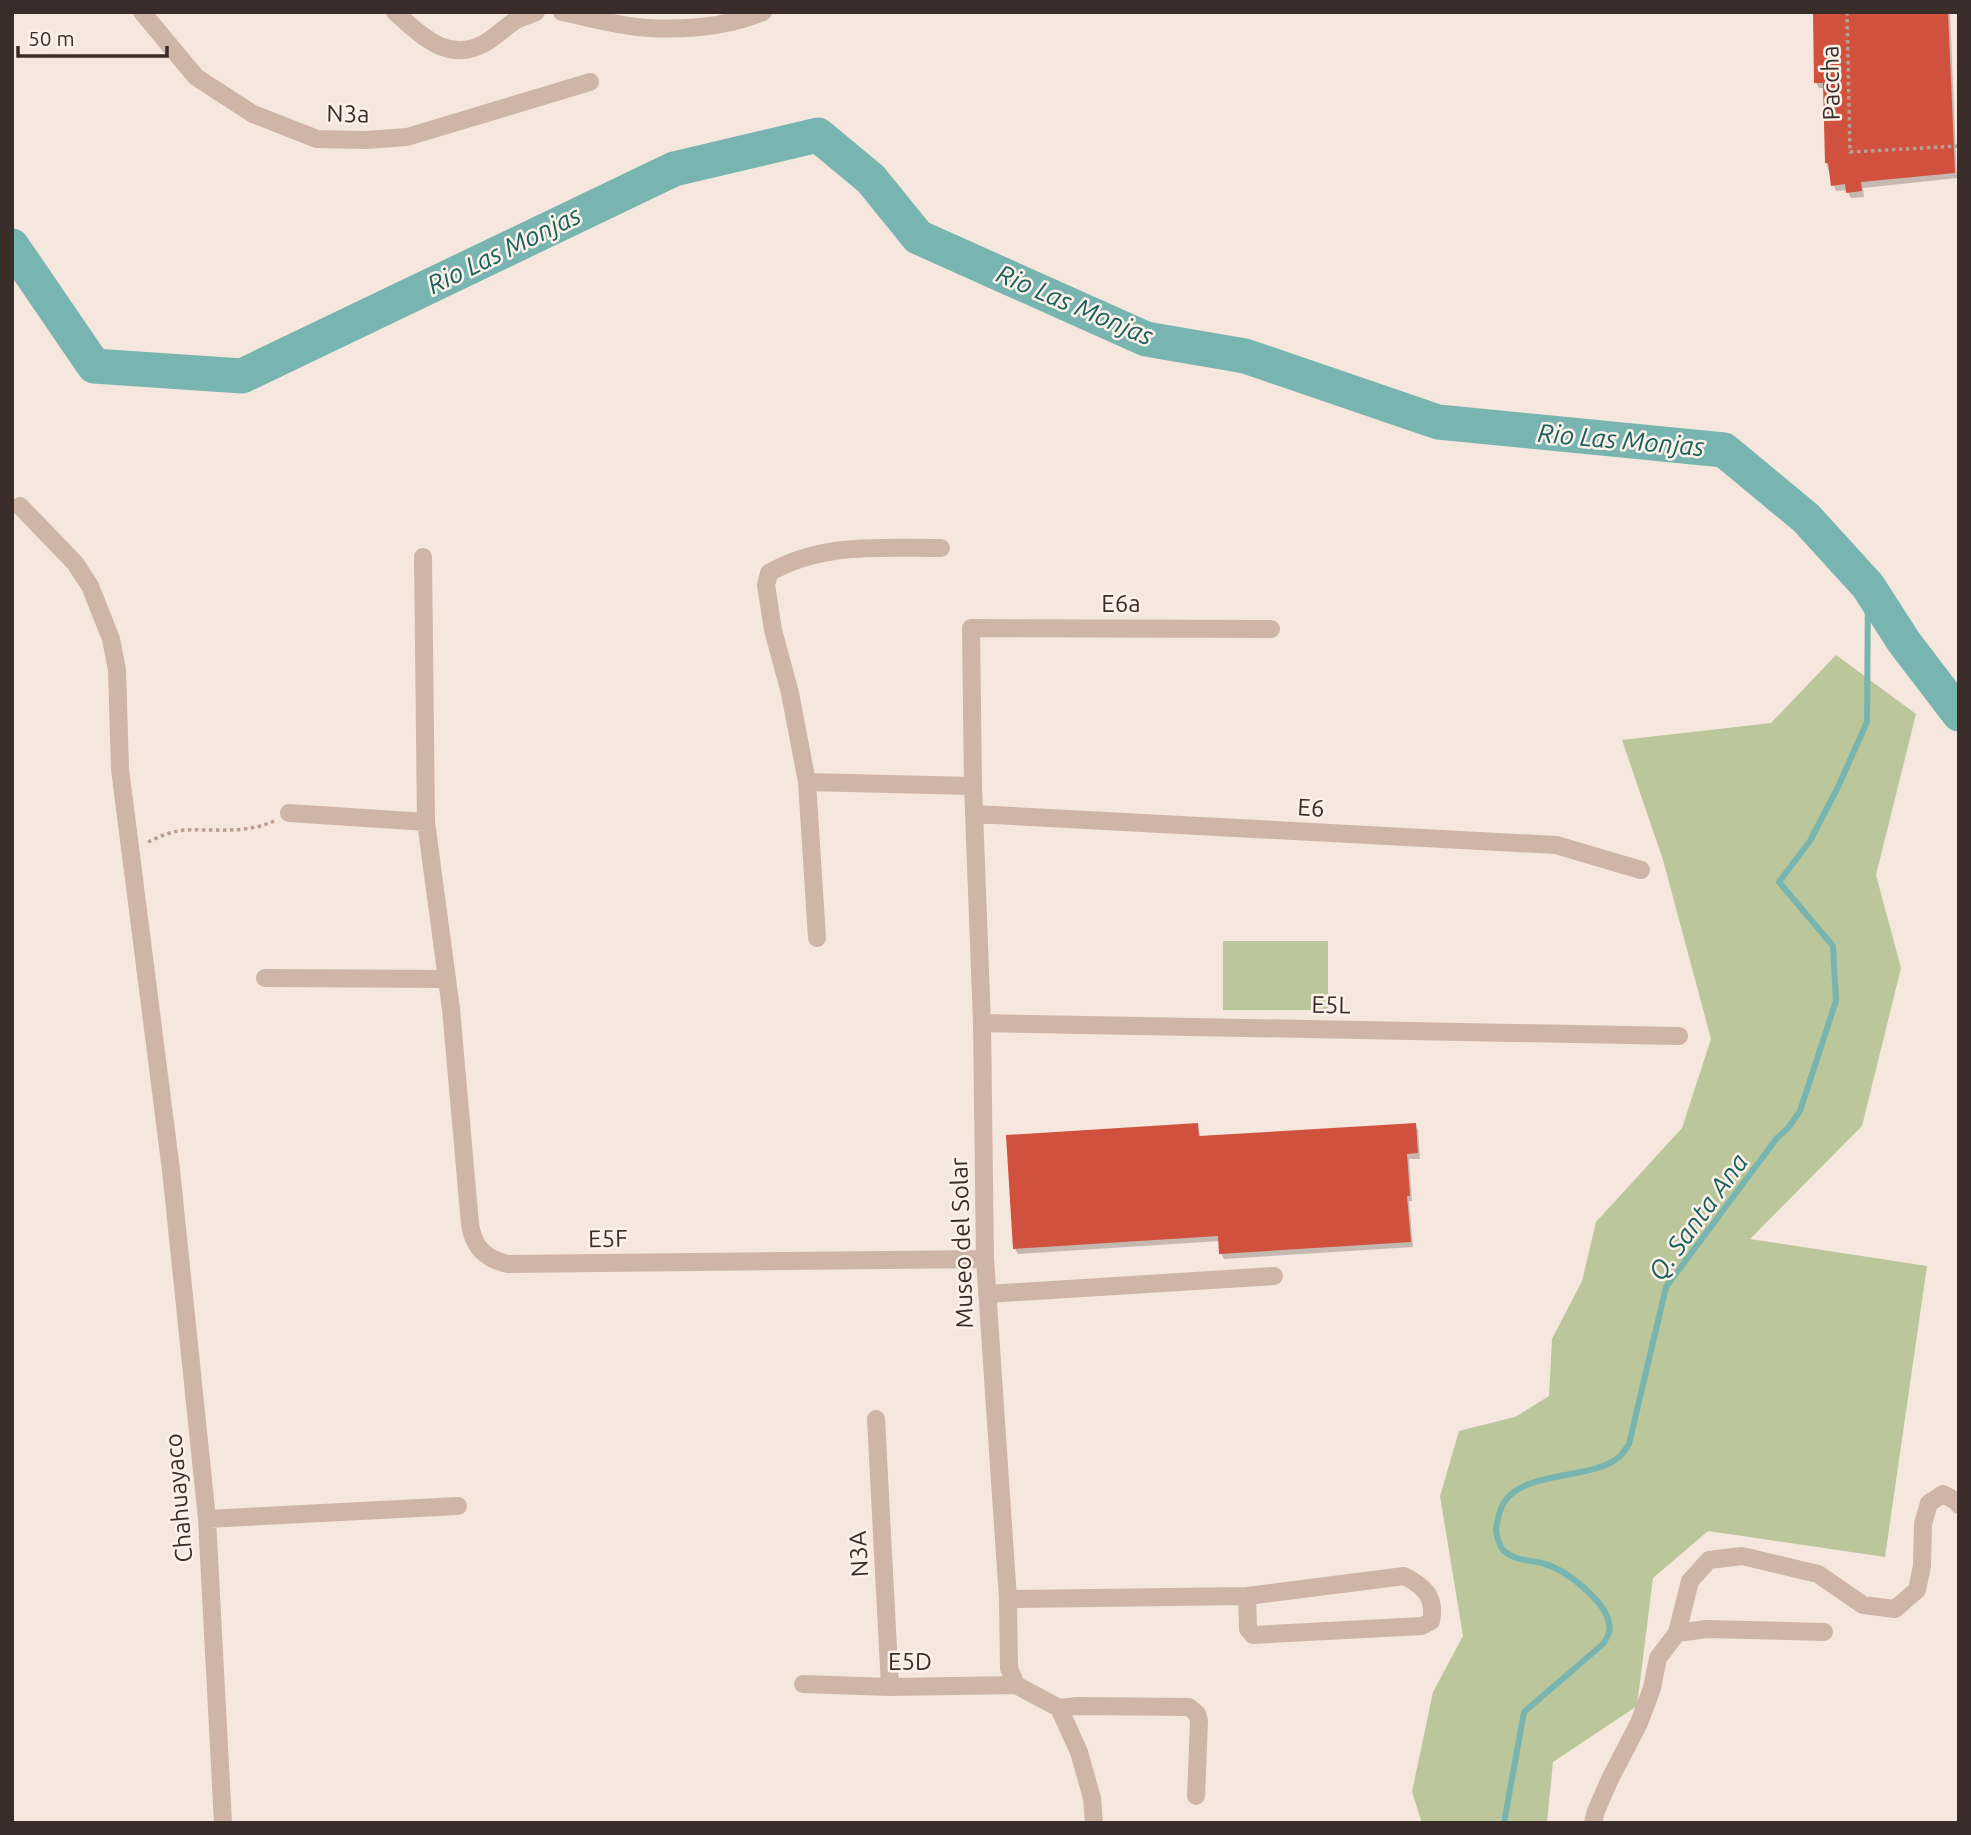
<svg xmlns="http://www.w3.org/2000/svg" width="1971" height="1835" viewBox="0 0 1971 1835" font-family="Ubuntu,sans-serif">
<rect width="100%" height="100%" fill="#f5e7dd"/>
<path fill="#bcc69b" d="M1836,655L1916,714L1876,875L1901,968L1862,1126L1750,1239L1927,1266L1885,1557L1708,1531L1653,1578L1637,1706L1553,1762L1547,1823H1422L1412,1792L1433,1692L1463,1636L1440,1496L1459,1431L1515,1417L1549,1396L1552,1339L1582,1281L1596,1222L1682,1128L1711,1039L1663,860L1622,740L1771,723Z
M1223,941H1328V1010H1223Z"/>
<path fill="#0003" d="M1814,12H1950L1957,178L1863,188L1864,197L1851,198L1847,190L1836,191L1826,163L1825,88H1819L1816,83Z
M1197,1125L1201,1138L1415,1125L1418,1130L1420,1159H1409L1412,1201H1409L1413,1247L1224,1259L1221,1253L1220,1241L1018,1254L1015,1249Z"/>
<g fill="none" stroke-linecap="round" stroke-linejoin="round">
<path stroke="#79b5b0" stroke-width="6" d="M1504,1823L1524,1712L1603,1644C1607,1638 1611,1632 1609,1624C1606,1601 1566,1570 1545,1564C1532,1560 1515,1561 1504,1551C1501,1548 1498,1540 1497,1536C1495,1529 1497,1522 1499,1515C1509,1467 1589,1483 1619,1457C1623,1454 1626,1448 1629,1444L1666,1287L1777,1138L1788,1128L1800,1111L1836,1001L1833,946L1779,882L1810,841L1838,787L1867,722L1868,586"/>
<path stroke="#79b5b0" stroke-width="35" d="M12,246L94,366L242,376L674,169L818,135L871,179L918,237L1146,339L1245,356L1438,422L1724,450L1806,518L1868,586L1904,642L1959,714"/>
</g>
<path fill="#d1513f" d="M1813,12H1948L1955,173L1861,182L1862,191L1846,193L1845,184L1831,186L1828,163H1825L1823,83H1814Z
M1198,1123L1199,1136L1416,1123L1418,1153L1407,1154L1410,1196H1407L1411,1242L1219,1254L1218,1236L1013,1249L1006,1135Z"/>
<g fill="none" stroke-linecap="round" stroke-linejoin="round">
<path stroke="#ba9e91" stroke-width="3.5" stroke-dasharray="3.5 3.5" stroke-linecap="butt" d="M1847,12L1850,152L1959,146
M148,842C160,836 173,831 185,830C215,829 246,834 274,821"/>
<path stroke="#ceb5a7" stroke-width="18" d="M142,12L196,77L253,114L317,139L366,140L407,137L590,82
M395,12C421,35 448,64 485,43C496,37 505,27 516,20C522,17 530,15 536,12
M562,12C591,18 621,27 649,28C687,30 729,26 763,12
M20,506L75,563L90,586L111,639L117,670L120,769L171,1170L207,1519L223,1823
M423,557L426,822L451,1009L470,1224C473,1247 485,1259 508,1264L985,1259
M807,782L973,786
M289,813L426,822
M974,814L1556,845L1641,870
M817,938L807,782L790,693L773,630L766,585L769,573C822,542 882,548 941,548
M265,978L447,979
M982,1023L1679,1036
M987,1294L1274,1276
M876,1419L890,1687
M207,1519L458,1506
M1008,1599L1247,1596L1404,1576C1424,1586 1436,1597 1431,1621L1422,1626L1253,1635L1248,1629L1247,1596
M1677,1633L1690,1581L1709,1560L1742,1556L1818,1574L1863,1605L1895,1609L1917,1590L1922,1566L1923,1524L1929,1503L1943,1494L1956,1501L1959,1505
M803,1684L890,1687L1016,1685
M1059,1708L1077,1706L1189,1707L1197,1714L1199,1721L1196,1796
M1094,1823L1092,1798L1079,1752L1059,1708L1016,1685L1009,1668L1008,1599L985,1259L982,1023L973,786L971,628L1271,629
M1593,1823L1596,1811L1610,1779L1639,1723L1652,1688L1658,1658L1677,1633L1707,1629L1824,1632"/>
</g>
<g text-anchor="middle" stroke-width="5" stroke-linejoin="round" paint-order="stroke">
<g font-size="24" fill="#3a2c28" stroke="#fcf2ea">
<text transform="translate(1831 83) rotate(-91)" y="8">Paccha</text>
<text transform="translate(348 114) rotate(1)" y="8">N3a</text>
<text x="1121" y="612">E6a</text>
<text transform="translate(1311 808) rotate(3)" y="8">E6</text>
<text transform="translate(1331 1005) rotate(1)" y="8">E5L</text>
<text transform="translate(608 1239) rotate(-1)" y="8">E5F</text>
<text transform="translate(962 1243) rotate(-92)" y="8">Museo del Solar</text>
<text transform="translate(179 1498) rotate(-95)" y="8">Chahuayaco</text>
<text transform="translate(859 1554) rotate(-93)" y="8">N3A</text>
<text x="910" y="1670">E5D</text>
</g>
<g font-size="26" font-style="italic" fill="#19605d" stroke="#fcf2ea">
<text transform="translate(504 250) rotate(-26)" y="9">Rio Las Monjas</text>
<text transform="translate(1075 305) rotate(23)" y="9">Rio Las Monjas</text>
<text transform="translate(1621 440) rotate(5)" y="9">Rio Las Monjas</text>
<text transform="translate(1698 1217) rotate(-54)" y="9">Q. Santa Ana</text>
</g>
</g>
<rect width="1971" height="1835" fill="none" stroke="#3a2c28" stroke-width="28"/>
<path d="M18 46v10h149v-10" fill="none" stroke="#3a2c28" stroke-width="3.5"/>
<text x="28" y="46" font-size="21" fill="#3a2c28" stroke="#fcf2ea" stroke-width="5" paint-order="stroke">50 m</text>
</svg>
